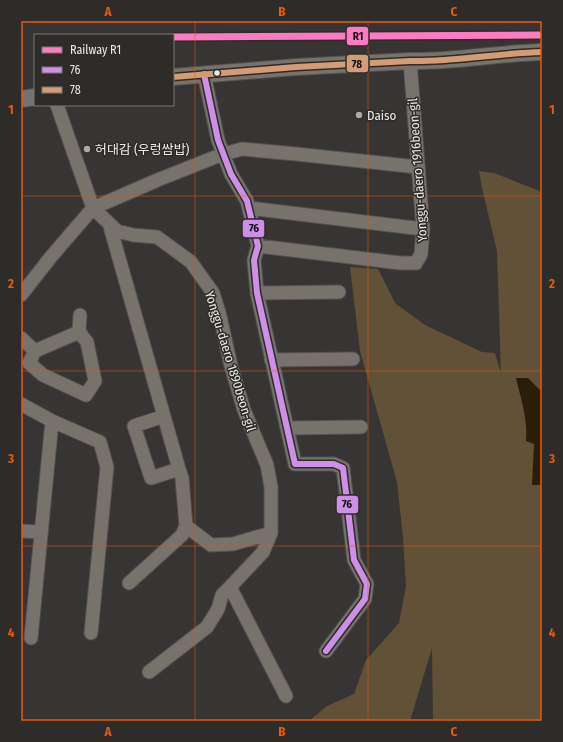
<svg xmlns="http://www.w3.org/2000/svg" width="563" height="742" viewBox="0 0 563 742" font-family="'Fira Sans Condensed','Noto Sans KR',sans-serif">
<rect width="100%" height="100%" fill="#373533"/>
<path fill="#615136" d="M479,171L494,173L542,192V721H433L432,648L410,721H309L327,706L354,694L366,660L399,623L406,586L403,537L397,482L360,351L350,267L378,269L395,303L425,325L482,352L495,353L501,373L497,251L482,188Z"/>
<path fill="#2a1e08" d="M516,378H528L542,392V485H532L534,444L526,441C528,420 521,399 516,378Z"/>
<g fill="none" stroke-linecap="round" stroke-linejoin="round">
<g stroke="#535251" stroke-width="15">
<path id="minor" d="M204,74L218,140L231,174L247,201L258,246L254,260L257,293L295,464H334L343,468L354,560L367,584L365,599L326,651
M57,105L93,208L117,231L133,235L157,237L191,262L213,293L219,312L231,366L244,410L267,465L271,487V533L263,552L230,587L286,696
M249,208L423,229
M109,223L179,469L151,478L134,426L164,416
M258,246L400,263H416L421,254L423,229L410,61
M257,293L339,292
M21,295L50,258L93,208L160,179L223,154L242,149L296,154L418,167
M79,332L87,342L95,381L86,395L43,375L29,363L35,351Z
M79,332L80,315
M21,338L35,351
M271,360L353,359
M21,404L52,421L31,638
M52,421L100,442L107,467L91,633
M287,428L361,427
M186,526L211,545L233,544L271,533
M21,531L41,532
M129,583L182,535L186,526L182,478L179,469
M149,672L207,627L218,609L222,595L230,587"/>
</g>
<g stroke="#535251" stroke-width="18">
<path id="major" d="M173,77L296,67L410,61C454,62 498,53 542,52
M21,99L35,97"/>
</g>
<use href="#minor" stroke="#77726c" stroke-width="13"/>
<use href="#major" stroke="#77726b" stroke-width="16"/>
<g stroke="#2e2c28" stroke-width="9">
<path id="bus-1" d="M204,74L218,140L231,174L247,201L258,246L254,260L257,293L295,464H334L343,468L354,560L367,584L365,599L326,651"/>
</g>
<g stroke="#2e2c28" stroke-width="9">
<path id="bus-2" d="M173,77L296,67L410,61C454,62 498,53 542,52"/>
</g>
<use href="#bus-1" stroke="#ce8fe9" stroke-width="6"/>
<use href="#bus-2" stroke="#d39c74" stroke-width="6"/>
<g stroke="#2e2c28" stroke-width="10">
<path id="rail-1" d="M173,37L542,35"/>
</g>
<use href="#rail-1" stroke="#fe7ac1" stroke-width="7"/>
</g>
<path fill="none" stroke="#e8590c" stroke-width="1" stroke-opacity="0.55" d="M195,21V721M368,21V721M21,196H542M21,371H542M21,546H542"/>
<circle fill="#eceae8" stroke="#2e2c28" stroke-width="1.5" cx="217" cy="73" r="3.5"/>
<g fill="#adaba9" stroke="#2e2c28" stroke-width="1.5">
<circle cx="359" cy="115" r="4"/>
<circle cx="87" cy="149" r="4"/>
</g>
<g text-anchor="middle" stroke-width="3" stroke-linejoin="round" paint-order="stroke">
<g font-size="13" fill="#eceae8" stroke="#2e2c28" text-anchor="start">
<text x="367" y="120">Daiso</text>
<text x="95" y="154">허대감 (우렁쌈밥)</text>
</g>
<g font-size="13" fill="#eceae8" stroke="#2e2c28">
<text transform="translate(417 170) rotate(-94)" y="5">Yonggu-daero 1916beon-gil</text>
<text transform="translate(231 361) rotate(73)" y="5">Yonggu-daero 1890beon-gil</text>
</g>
</g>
<g stroke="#2e2c28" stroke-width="1.5">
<rect x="346" y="26" width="23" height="20" rx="4" fill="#fe7ac1"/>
<rect x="346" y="54" width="23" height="19" rx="4" fill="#d39c74"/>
<rect x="242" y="219" width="23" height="19" rx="4" fill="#ce8fe9"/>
<rect x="336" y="495" width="23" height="19" rx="4" fill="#ce8fe9"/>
</g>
<g font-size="11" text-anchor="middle" font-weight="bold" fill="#111">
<text x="358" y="40">R1</text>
<text x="357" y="68">78</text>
<text x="254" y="232">76</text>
<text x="347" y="508">76</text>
</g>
<rect width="563" height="742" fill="none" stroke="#2e2c28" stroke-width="44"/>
<rect x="34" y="34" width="140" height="72" fill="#2e2c28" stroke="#7a7875"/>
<rect x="42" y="47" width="20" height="6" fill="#fe7ac1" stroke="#7a7875"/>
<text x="70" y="54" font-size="12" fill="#eceae8">Railway R1</text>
<rect x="42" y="67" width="20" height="6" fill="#ce8fe9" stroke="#7a7875"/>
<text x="70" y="74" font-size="12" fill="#eceae8">76</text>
<rect x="42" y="87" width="20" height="6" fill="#d39c74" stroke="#7a7875"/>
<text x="70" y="94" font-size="12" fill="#eceae8">78</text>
<rect x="22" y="22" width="519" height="698" fill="none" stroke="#e8590c" stroke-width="1.5"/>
<g font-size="13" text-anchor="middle" font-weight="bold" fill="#e8590c">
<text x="108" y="16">A</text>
<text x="282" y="16">B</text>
<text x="454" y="16">C</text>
<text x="11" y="114">1</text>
<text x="552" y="114">1</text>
<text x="11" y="288">2</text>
<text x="552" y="288">2</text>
<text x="11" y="463">3</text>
<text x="552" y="463">3</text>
<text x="11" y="637">4</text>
<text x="552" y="637">4</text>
<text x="108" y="736">A</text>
<text x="282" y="736">B</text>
<text x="454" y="736">C</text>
</g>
</svg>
